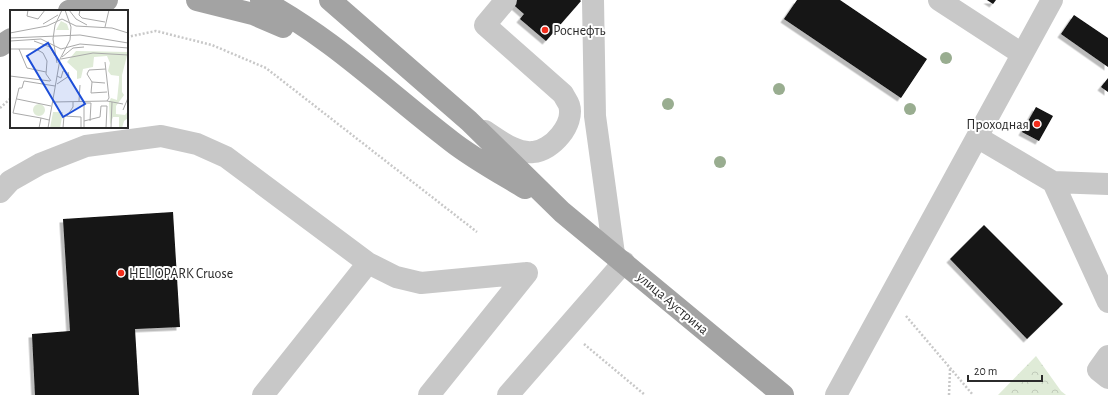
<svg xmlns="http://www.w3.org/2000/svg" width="1108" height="395" viewBox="0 0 1108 395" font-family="'Alegreya Sans',sans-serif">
<defs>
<pattern id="forest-crowns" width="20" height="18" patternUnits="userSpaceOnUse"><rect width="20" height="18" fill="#dfebd7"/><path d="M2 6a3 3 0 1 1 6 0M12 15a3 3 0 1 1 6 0" fill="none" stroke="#c0cab9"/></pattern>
<filter id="shadow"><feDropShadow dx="-3.5" dy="3.5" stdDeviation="0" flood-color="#0004"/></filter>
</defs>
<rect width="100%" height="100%" fill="#fff"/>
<path fill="url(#forest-crowns)" d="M1036,356L1061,391L1066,395H998Z"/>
<path fill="#121212" filter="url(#shadow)" d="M508,0H580L581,1L546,41L520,19L524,14Z
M797,0H840L927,59L901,98L784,19Z
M987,0H996L993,4Z
M1074,15L1108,38V67L1061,34Z
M1108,78V92L1101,87Z
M1036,107L1053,116L1039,141L1022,132Z
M173,212L180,327L135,329L139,395H35L32,334L70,331L63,219Z
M984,225L1063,304L1027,339L950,259Z"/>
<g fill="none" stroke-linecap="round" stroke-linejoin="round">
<path stroke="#c8c8c8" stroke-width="2.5" stroke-dasharray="2 2" stroke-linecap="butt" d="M127,37L156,31L212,45L266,68L477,232
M0,108L11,98
M906,316L973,395
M584,344L645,395
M949,395L950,369"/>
<path stroke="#c8c8c8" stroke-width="22" d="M593,0L595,116L614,254
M939,0L1022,54
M485,131C499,140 516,154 533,152C552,151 575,124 569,105C568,102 565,98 563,94L485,25L506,0
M977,137L1053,182L1108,302
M1053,182L1108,184
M0,192L10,181L40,164L86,146L161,136L197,144L226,157L368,263L396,277L421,283L527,273
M1108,356L1098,370L1108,378
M263,395L368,263
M429,395L527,273
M508,395L624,262
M836,395L1052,0"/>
<path stroke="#a3a3a3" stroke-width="22" d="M197,0L253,14L283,27
M261,0C331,37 388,93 451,141C474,159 500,173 525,188
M330,0L469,121L562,212L783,395
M69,11L89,4L107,0
M0,46L11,39"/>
</g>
<g fill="#99ad90">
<circle cx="946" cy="58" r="6"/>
<circle cx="779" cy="89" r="6"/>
<circle cx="668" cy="104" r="6"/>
<circle cx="910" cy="109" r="6"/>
<circle cx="720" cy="162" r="6"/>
</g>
<g fill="#f32d1c" stroke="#fff" stroke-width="1.5">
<circle cx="545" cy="30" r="4"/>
<circle cx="1037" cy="124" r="4"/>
<circle cx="121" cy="273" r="4"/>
</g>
<g text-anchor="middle" stroke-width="4" stroke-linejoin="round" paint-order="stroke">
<g font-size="14" fill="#2b2b2b" stroke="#fff" text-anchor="start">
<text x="553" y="35">Роснефть</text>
<text x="1029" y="129" text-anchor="end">Проходная</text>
<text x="129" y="278">HELIOPARK Cruose</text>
</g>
<g font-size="14" fill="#2b2b2b" stroke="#fff">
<text transform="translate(673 303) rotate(40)" y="5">улица Аустрина</text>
</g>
</g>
<g transform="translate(10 10)">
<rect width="118" height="118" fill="#fff"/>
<path d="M51,11L57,14L59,20H46Z" fill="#dfebd7"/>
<path d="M66,41L118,42L112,65V82L114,85L106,96V104L115,105L118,101V108L114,111L112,118H109V107H103L100,115L99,92L101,88L107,90L109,71V66L101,65L98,61L100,53L97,46L84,47L83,57L73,59L71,68L67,69V61L57,52ZM23 100a6 6 0 1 1 12 0a6 6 0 1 1-12 0ZM43,102H53L50,118H40Z" fill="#dfebd7"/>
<path fill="none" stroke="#aaa" stroke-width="1" d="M18,0L17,6L28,9L35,0M59,0L66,9L77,15M70,0L69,5L72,8L95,12M33,14L48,5M95,17L99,0M0,23L37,16L52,9L66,16L102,18L118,23M0,28L70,25L118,33M0,31L31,29L51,39L70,34L118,38M24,31L40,37L45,46M0,39H26L33,43L37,51L36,64L41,71M9,39L17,58L36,62M52,47L63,38L74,37M51,49L83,43L118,45M47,53L43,29L45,15L52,0M0,66L40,71M47,66L51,68L53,61H55M118,71V85M82,72L81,83L97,82M95,73L82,72L77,64L79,60L96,59M47,74L59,66L58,62M7,89L41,96M69,91L70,75M74,91V118M97,91L113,94M43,92L97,91L99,88L95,52M75,93H81L80,111M113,100L118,88M57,106L63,97V92M31,108L3,103L9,78H12L14,71L45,76M74,111L90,107L91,96H97L96,118M29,118L31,108L39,110M38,118L50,49L60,30L61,17L55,0M53,118L54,106L71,107V118M101,118L102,92"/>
<path fill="#1d4ed8" fill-opacity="0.15" stroke="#1d4ed8" stroke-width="2" d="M38,33L75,94L53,107L17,46Z"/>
<rect width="118" height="118" fill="none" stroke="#2b2b2b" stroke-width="2"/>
</g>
<path d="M968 375v6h74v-6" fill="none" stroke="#2b2b2b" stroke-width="2"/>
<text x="974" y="375" font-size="12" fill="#2b2b2b" stroke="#ffffff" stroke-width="3" paint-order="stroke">20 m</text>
</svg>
